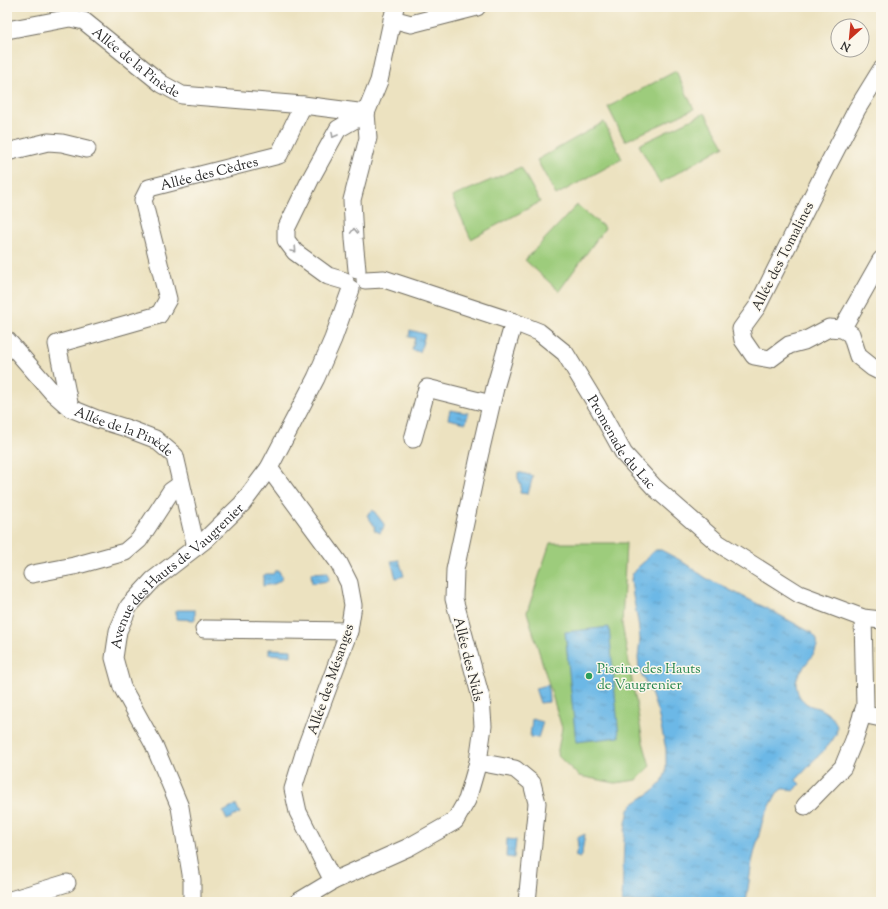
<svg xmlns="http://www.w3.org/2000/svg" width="888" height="909" viewBox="0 0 888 909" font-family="'Sorts Mill Goudy',serif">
<defs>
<pattern id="water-ripples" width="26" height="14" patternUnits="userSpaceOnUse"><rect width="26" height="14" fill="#6cb8e6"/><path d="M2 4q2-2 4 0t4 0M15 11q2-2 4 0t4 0" fill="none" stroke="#5996bb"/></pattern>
</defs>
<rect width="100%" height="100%" fill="#fbf7ec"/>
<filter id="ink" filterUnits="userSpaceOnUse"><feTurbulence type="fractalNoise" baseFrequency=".025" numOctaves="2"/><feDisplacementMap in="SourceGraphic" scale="8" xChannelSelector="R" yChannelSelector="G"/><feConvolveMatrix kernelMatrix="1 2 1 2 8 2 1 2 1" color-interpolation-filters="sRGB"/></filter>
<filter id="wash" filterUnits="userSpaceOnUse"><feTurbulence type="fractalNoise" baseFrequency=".012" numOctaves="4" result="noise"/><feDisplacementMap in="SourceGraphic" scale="16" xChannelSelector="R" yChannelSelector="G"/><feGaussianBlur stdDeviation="0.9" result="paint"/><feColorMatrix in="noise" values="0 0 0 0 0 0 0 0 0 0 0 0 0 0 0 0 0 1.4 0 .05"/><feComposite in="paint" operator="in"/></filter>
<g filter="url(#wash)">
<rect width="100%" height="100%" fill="#ece2c0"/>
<path fill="#9dcc7b" stroke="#647c53" d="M676,71L694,109L625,141L608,107Z
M705,113L724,146L660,183L639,145Z
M604,122L622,159L556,195L537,160Z
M521,167L540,202L471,239L452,197Z
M577,205L605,228L559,291L525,260Z
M550,543H626L622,624L643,742L650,766L637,780L615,783L579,776L557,755L562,728L527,612Z"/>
<path fill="url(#water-ripples)" stroke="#4c7288" d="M410,330L425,334L420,352L412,350L415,338L409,337Z
M450,410L468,413L466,423L448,419Z
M518,472L533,476L528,494L520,493L521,485L518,478Z
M373,510L384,524V527L380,533L374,530L375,527L367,515Z
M656,550H661L680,560L706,578L772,611L812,633C830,648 797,666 796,683C796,685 797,687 797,689C798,696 802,700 807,704C810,706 815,707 818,708C829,713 842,723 835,736C829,747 819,755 811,763V764L796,780L800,784L793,791L786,789H782L777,793L763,819L752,862L746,902H622L624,839L626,823L629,810L633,804L653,791L662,782L666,772V749L658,713L651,693L642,675L639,668L638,658L640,639L638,622L633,596L631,579L633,573L635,570L647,559L651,553Z
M399,560L404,576L396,578L391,561Z
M275,571H279L282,578C278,585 271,584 263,586V576L266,574H273Z
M328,572L329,581L312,583L311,573Z
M176,610H195V620L176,619Z
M609,627L619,737L576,742L565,632Z
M269,649L291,650V656L269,654Z
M548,685L549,702L540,703L535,688Z
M532,719L543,722L538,738L530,737Z
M236,805L240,813L227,820L223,812Z
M585,834C584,842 582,849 582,856L580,858L575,856L578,847L577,838Z
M507,839L516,840L514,858L506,857Z"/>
</g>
<g filter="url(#ink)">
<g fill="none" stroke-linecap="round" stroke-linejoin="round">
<g stroke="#6f6b5f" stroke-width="19">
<g id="minor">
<path d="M392,19L411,24L477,7"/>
<path id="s1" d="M7,30L70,18L84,21L162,84L182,95L303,105L366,113"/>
<path d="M881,70L857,109L830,161L757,307L741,329L743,340L754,356L770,359L789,345L804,341L829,328L842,329L851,334L858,356L873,368L881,372"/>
<path d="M7,152L48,142L62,143L87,149"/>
<path d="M357,270L354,239L352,200L368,138L366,113L379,81L395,7"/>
<path id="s2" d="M365,280L384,279L514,322L539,332L565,353L598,407L624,454L654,487L718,543L799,594L863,618L881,620"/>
<path d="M345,281L328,276L295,252L286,240V229L311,178L338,129L366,113"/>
<path d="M842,329L881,260"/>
<path id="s3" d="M7,340L53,393L70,408L97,419L126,428L155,439L175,456L196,547"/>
<path id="s4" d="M70,408L57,344L159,315L168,299L143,200L149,188L279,155L303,105"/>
<path d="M413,439L427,388L491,404"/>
<path d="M269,468L339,563L349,583L353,605L349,631L306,747L293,789L298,812L333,881"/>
<path d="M32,574L74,566L125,552L139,540L171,491L181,484"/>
<path d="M204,629L349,631"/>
<path d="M862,714L881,718"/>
<path d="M478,762L515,769L532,783L537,803L527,902"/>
<path d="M805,806L843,767L854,740L865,706L863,618"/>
<path d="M7,901L67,883"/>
<path id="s5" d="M192,902V880L180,807L154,745L122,687L114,658L118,631L129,606L153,580L205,540L242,504L269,468L316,378L333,339L351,289"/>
<path d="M298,902L333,881L409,847L455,821L467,800L478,762L483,726L481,698L454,599L455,570L479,457L495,388L514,322"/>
</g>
</g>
<use href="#minor" stroke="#fff" stroke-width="17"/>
</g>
<defs><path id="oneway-chevron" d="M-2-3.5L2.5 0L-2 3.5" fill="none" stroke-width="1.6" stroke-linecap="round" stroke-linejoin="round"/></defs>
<g stroke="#a0a0a0">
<use href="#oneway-chevron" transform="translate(334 135) rotate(119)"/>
<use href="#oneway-chevron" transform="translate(354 231) rotate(-92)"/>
<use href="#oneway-chevron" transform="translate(294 250) rotate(47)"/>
</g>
</g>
<circle fill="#2e9e5b" stroke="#fbf7ec" stroke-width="1.5" cx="589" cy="676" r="4"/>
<g text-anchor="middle" stroke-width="3" stroke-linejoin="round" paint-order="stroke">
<g font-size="14" fill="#2b2b2b" stroke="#fbf7ec">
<text dy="5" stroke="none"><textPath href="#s1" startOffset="145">Allée de la Pinède</textPath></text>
<text dy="5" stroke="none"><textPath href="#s4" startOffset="367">Allée des Cèdres</textPath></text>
<text transform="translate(782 256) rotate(-63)" y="5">Allée des Tomalines</text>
<text dy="5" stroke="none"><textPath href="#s3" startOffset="152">Allée de la Pinède</textPath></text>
<text dy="5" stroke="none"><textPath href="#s2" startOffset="322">Promenade du Lac</textPath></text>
<text dy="5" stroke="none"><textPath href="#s5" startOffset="367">Avenue des Hauts de Vaugrenier</textPath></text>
<text transform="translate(469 659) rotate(76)" y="5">Allée des Nids</text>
<text transform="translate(330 679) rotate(-71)" y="5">Allée des Mésanges</text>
</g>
<g font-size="14" fill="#27864d" stroke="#fbf7ec" text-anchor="start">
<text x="597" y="673">Piscine des Hauts<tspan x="597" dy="16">de Vaugrenier</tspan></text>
</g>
</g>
<rect width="888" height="909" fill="none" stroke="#fbf7ec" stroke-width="24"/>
<g transform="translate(850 38) rotate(207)"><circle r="19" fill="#fbf7ec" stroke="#a8a59f"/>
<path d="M0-3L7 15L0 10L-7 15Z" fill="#c8321e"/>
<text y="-6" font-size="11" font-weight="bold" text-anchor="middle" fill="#2b2b2b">N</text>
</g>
</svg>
